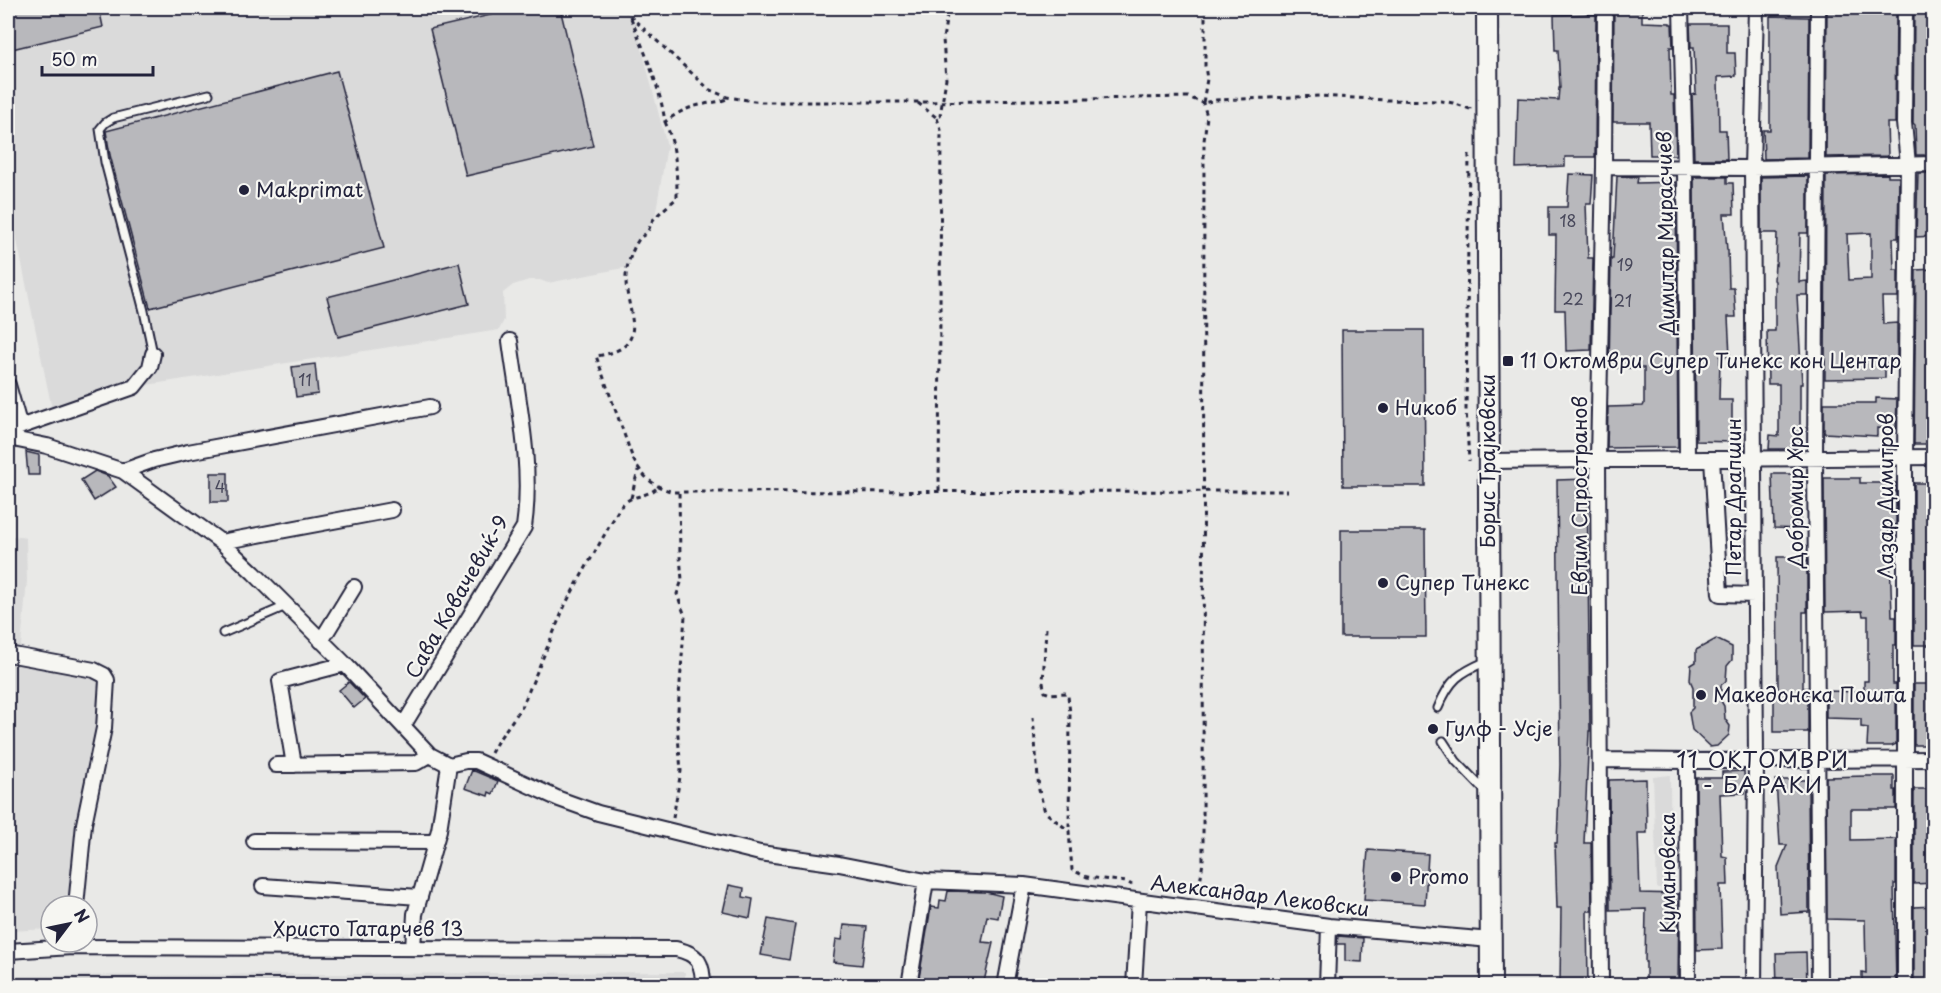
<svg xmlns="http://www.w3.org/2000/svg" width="1941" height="993" viewBox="0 0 1941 993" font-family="'Playpen Sans',sans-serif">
<rect width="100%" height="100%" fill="#e9e9e7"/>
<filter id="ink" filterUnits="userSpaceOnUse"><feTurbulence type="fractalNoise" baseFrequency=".0167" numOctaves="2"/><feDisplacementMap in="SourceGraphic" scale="12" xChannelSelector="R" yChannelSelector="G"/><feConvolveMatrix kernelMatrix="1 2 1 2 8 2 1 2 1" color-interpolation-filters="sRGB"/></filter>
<g filter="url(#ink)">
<path fill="#dadada" d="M8,8H625L636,26L667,146L655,217L650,224L649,231L639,239L628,267L548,283L540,280H529L513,285L503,293L504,320L499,330L134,387L53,414L8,197Z
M8,535L26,538L27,581L20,656L104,675L76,906H51V929L8,931Z
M1670,775L1671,888H1657L1653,777Z
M685,972V986L8,985V976Z"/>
<path fill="#b8b8bc" stroke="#22223b" stroke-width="1.5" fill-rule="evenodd" d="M8,8H99L103,27L8,50Z
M520,8H560L593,146L466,176L430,29Z
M1614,8H1642V22L1670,23V24H1672L1673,47H1670L1671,95H1674L1676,155H1650L1649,122H1613Z
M1858,8H1896L1895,123H1887L1888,156L1826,157L1827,12H1858Z
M1914,8H1934V155H1916L1915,125L1913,123Z
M1596,14L1595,157H1565V166L1516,168L1518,98L1558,100L1559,88H1560L1558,50H1555L1554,15Z
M1770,16L1809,17L1808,158L1764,159L1763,130H1770Z
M1690,24H1727V53H1735L1736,76L1718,77L1719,130H1726L1727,159H1694L1692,95L1696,94L1694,47H1691Z
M337,71L384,248L150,308L110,155L106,131Z
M1918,173H1934V236L1916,237Z
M1569,174L1593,175L1591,204H1586L1588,258H1593L1591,350L1566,351L1565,310H1555L1556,235H1549V207H1567Z
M1888,174V177H1899L1898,238H1893L1894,270H1898V297H1882L1883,324L1897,323V362L1885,363V378L1825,379L1826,175ZM1871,233V279L1849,280L1847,234Z
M1617,176L1638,177L1637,183L1676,182L1678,447L1607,448L1608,407L1643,406L1644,404V368H1609L1611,259H1613Z
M1808,176V233H1800L1799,282L1807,281V295H1797L1802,384H1800V449H1769L1770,435L1779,436V384H1768L1767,331H1775V281L1774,280L1775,264L1776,265L1777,233H1761V177Z
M1694,177H1727V183H1733L1734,214H1724L1727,250H1728L1729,288H1734L1736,317H1728L1730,356L1720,357L1719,400H1732V442L1696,441Z
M459,263L469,304L338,337L327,297Z
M1934,269V444H1914L1916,270Z
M1342,330H1424L1425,486H1343Z
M315,364L318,394L296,397L292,367Z
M1876,398L1897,399L1896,429L1877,428V436L1824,433V403H1876Z
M26,452L39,455V475H28Z
M95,471L108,476L116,487L94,501L81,480Z
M211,473H228V502H211Z
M1772,474H1799L1800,529L1774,528Z
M1824,478H1860V483H1896V525H1889L1892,617H1896V645H1893V684H1896V744L1892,746H1867L1868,728L1861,727V719L1826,718V691L1864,692V681H1868V616H1863L1862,611L1825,612Z
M1587,479L1590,731H1589L1584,843H1591L1592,911H1587L1588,986H1560L1561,908H1557L1555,843H1557L1560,765L1557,480Z
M1914,483H1934V645H1914Z
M1341,530H1425L1426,637H1341Z
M1777,557H1801V561H1807V612H1803V688H1808V732H1774V688H1778Z
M1716,639L1732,647V660L1727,666L1726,681L1721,685V701L1724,706L1725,719L1730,726L1729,735L1717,746L1710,747L1692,730L1689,712L1693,708V687L1690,680L1691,665L1696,662V650Z
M349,682L365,699L354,708L339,690Z
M1914,684H1934V745H1914Z
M472,770L498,781L493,794L489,792L488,796L465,788Z
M1744,771L1745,793L1720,794L1722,856L1727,857L1728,885H1720L1722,949L1697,950L1696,778H1722V772Z
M1867,776H1894V790H1896V809H1851V840L1896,839V884H1894L1896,986H1862V972L1866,973L1865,920L1827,919L1826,777Z
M1646,779L1647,833H1638L1640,893L1679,894L1678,986H1646V962H1645L1646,909L1610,910L1609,780Z
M1776,780H1808L1809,912L1780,914L1778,867L1787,845H1780Z
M1914,789H1934V883L1914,884Z
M1368,850L1428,854L1425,904L1364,900Z
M729,885L744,888L743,897L753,899L750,918L723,912Z
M948,891L986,892L1002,896L998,918L987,916L982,942L993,943L983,986L918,984L931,907L939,908L940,900L946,901Z
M1934,906V986H1914V907Z
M768,919L795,924L789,960L761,955Z
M844,925L867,927L862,965L833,962L836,939L842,940Z
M1338,936L1363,938L1362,962L1345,961V944H1337Z
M1806,952L1807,986H1777L1776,953Z"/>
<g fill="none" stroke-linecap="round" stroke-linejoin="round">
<g stroke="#22223b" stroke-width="11">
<path id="lane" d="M433,8H438
M153,354L144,311L105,162L100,129L105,123L113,118L209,94
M223,633L286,606
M1438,708C1450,679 1459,673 1487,661
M1443,741L1456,761L1486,792"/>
</g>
<g stroke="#22223b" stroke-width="18">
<path id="street" d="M1681,8L1685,168L1687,459
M1818,8L1815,458L1819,986
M1905,8L1904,123L1908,164L1905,457V986
M1604,167L1752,168L1934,164
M8,385L20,427
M8,431L134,387L150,367L153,354
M8,438L47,446L123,471L221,542L254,573L345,664L430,755L449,765L466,761H476L559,799L598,813L760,853L839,864L926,881L1024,885L1329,926L1491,940
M1712,459L1720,594L1754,595
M1488,461L1934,457
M123,471L154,460L188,452L430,407
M221,542L392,510
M321,641L354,587
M8,654L94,670L104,675L107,680L104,728L84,824L76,906
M403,726L524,527C533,465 518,402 510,341
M1600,760L1687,761L1934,759
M1687,761L1688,986
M276,765L416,763L430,755
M294,765L280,681L345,664
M254,841L435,842
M263,886L419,897
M413,948L415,914L439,830L449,765
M8,951L72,947L676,949C699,954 703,964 703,986
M909,986L926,881
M1005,986L1024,885
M1134,986L1139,901
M1327,986L1329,926
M1601,986L1598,459L1604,167L1605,8
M1754,986L1756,760L1752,168L1756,8"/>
</g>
<g stroke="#22223b" stroke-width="24">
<path id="secondary" d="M1487,8L1491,986"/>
</g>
<path stroke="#22223b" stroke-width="3" stroke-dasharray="4.5 4.5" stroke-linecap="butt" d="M625,8L630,16L710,90L727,97L761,102H928L1188,97L1203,103L1207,116L1204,141L1203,861L1200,884L1196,895
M1205,8V66L1207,79L1203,103L1216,100L1320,96L1387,100L1441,101L1453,103L1470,109V111
M631,18C644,51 660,86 665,122C676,113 691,106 705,104C714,102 721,102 729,98
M918,103L937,118L940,116L946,79L943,39L947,14L946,8
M937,118L941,130L939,491
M665,122C676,146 677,171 677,198C669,205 660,212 653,220C650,224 650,229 647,232C645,235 642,236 640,238C634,245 629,260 627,268C619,305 660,347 596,356L633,459C644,478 652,486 674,492L1288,491
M1469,154L1466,409L1469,461
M631,498L638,470
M1046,628L1043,683L1045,692L1050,694L1066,693L1068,696L1070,713L1069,831
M1033,717L1039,790L1045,812L1069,831L1072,870L1087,877L1127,882L1132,885
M491,753L497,742L522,707L566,603L619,509C630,493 644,499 657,488
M673,818L681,771L677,724L685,616L677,594L682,580L680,556L679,492"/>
<use href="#lane" stroke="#f6f6f2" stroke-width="7"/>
<use href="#street" stroke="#f6f6f2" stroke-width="14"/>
<use href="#secondary" stroke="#f6f6f2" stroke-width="20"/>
</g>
</g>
<g fill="#22223b" stroke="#f6f6f2" stroke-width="2">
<circle cx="244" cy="190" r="6"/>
<rect x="1502" y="355" width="12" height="12" rx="3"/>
<circle cx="1383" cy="408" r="6"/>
<circle cx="1383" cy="583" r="6"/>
<circle cx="1701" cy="695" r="6"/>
<circle cx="1433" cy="729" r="6"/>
<circle cx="1396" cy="877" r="6"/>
</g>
<g text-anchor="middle" stroke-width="4.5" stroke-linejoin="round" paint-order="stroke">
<g font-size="16" fill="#48485b">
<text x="1568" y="227">18</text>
<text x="1625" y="271">19</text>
<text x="1573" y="305">22</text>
<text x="1623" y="307">21</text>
<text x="305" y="386">11</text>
<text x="220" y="493">4</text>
</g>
<g font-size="20" fill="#22223b" stroke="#f6f6f2" text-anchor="start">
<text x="256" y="197">Makprimat</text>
<text x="1520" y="368">11 Октомври Супер Тинекс кон Центар</text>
<text x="1395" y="415">Никоб</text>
<text x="1395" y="590">Супер Тинекс</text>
<text x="1713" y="702">Македонска Пошта</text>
<text x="1445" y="736">Гулф - Усје</text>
<text x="1408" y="884">Promo</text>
</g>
<g font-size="20" fill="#22223b" stroke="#f6f6f2">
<text transform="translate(1666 233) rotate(-91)" y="7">Димитар Мирасчиев</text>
<text transform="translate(1488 461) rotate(-90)" y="7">Борис Трајковски</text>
<text transform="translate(1580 496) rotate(-90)" y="7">Евтим Спространов</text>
<text transform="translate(1886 496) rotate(-90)" y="7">Лазар Димитров</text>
<text transform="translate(1734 497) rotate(-90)" y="7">Петар Драпшин</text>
<text transform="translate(1796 497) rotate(-90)" y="7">Добромир Хрс</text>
<text transform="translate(457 597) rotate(-60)" y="7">Сава Ковачевиќ-9</text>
<text transform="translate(1668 873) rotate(-90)" y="7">Кумановска</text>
<text transform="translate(1260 896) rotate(7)" y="7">Александар Лековски</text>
<text x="368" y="936">Христо Татарчев 13</text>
</g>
<g font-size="22" letter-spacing="1.5" fill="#22223b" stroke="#f6f6f2">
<text x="1763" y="768">11 ОКТОМВРИ<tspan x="1763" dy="25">- БАРАКИ</tspan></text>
</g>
</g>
<rect width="1941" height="993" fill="none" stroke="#f6f6f2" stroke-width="30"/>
<rect x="15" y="15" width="1911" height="963" fill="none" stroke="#22223b" stroke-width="2" filter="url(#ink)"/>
<g transform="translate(69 924) rotate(58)"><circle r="28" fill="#f6f6f2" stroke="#a1a1a9" stroke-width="1.5"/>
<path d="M0-4.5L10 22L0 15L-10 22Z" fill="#22223b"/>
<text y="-9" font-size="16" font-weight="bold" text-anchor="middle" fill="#22223b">N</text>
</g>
<path d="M42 66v9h111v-9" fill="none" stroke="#22223b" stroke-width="3"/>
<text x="51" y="66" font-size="18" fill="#22223b" stroke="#f6f6f2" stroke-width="4.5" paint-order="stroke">50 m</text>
</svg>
